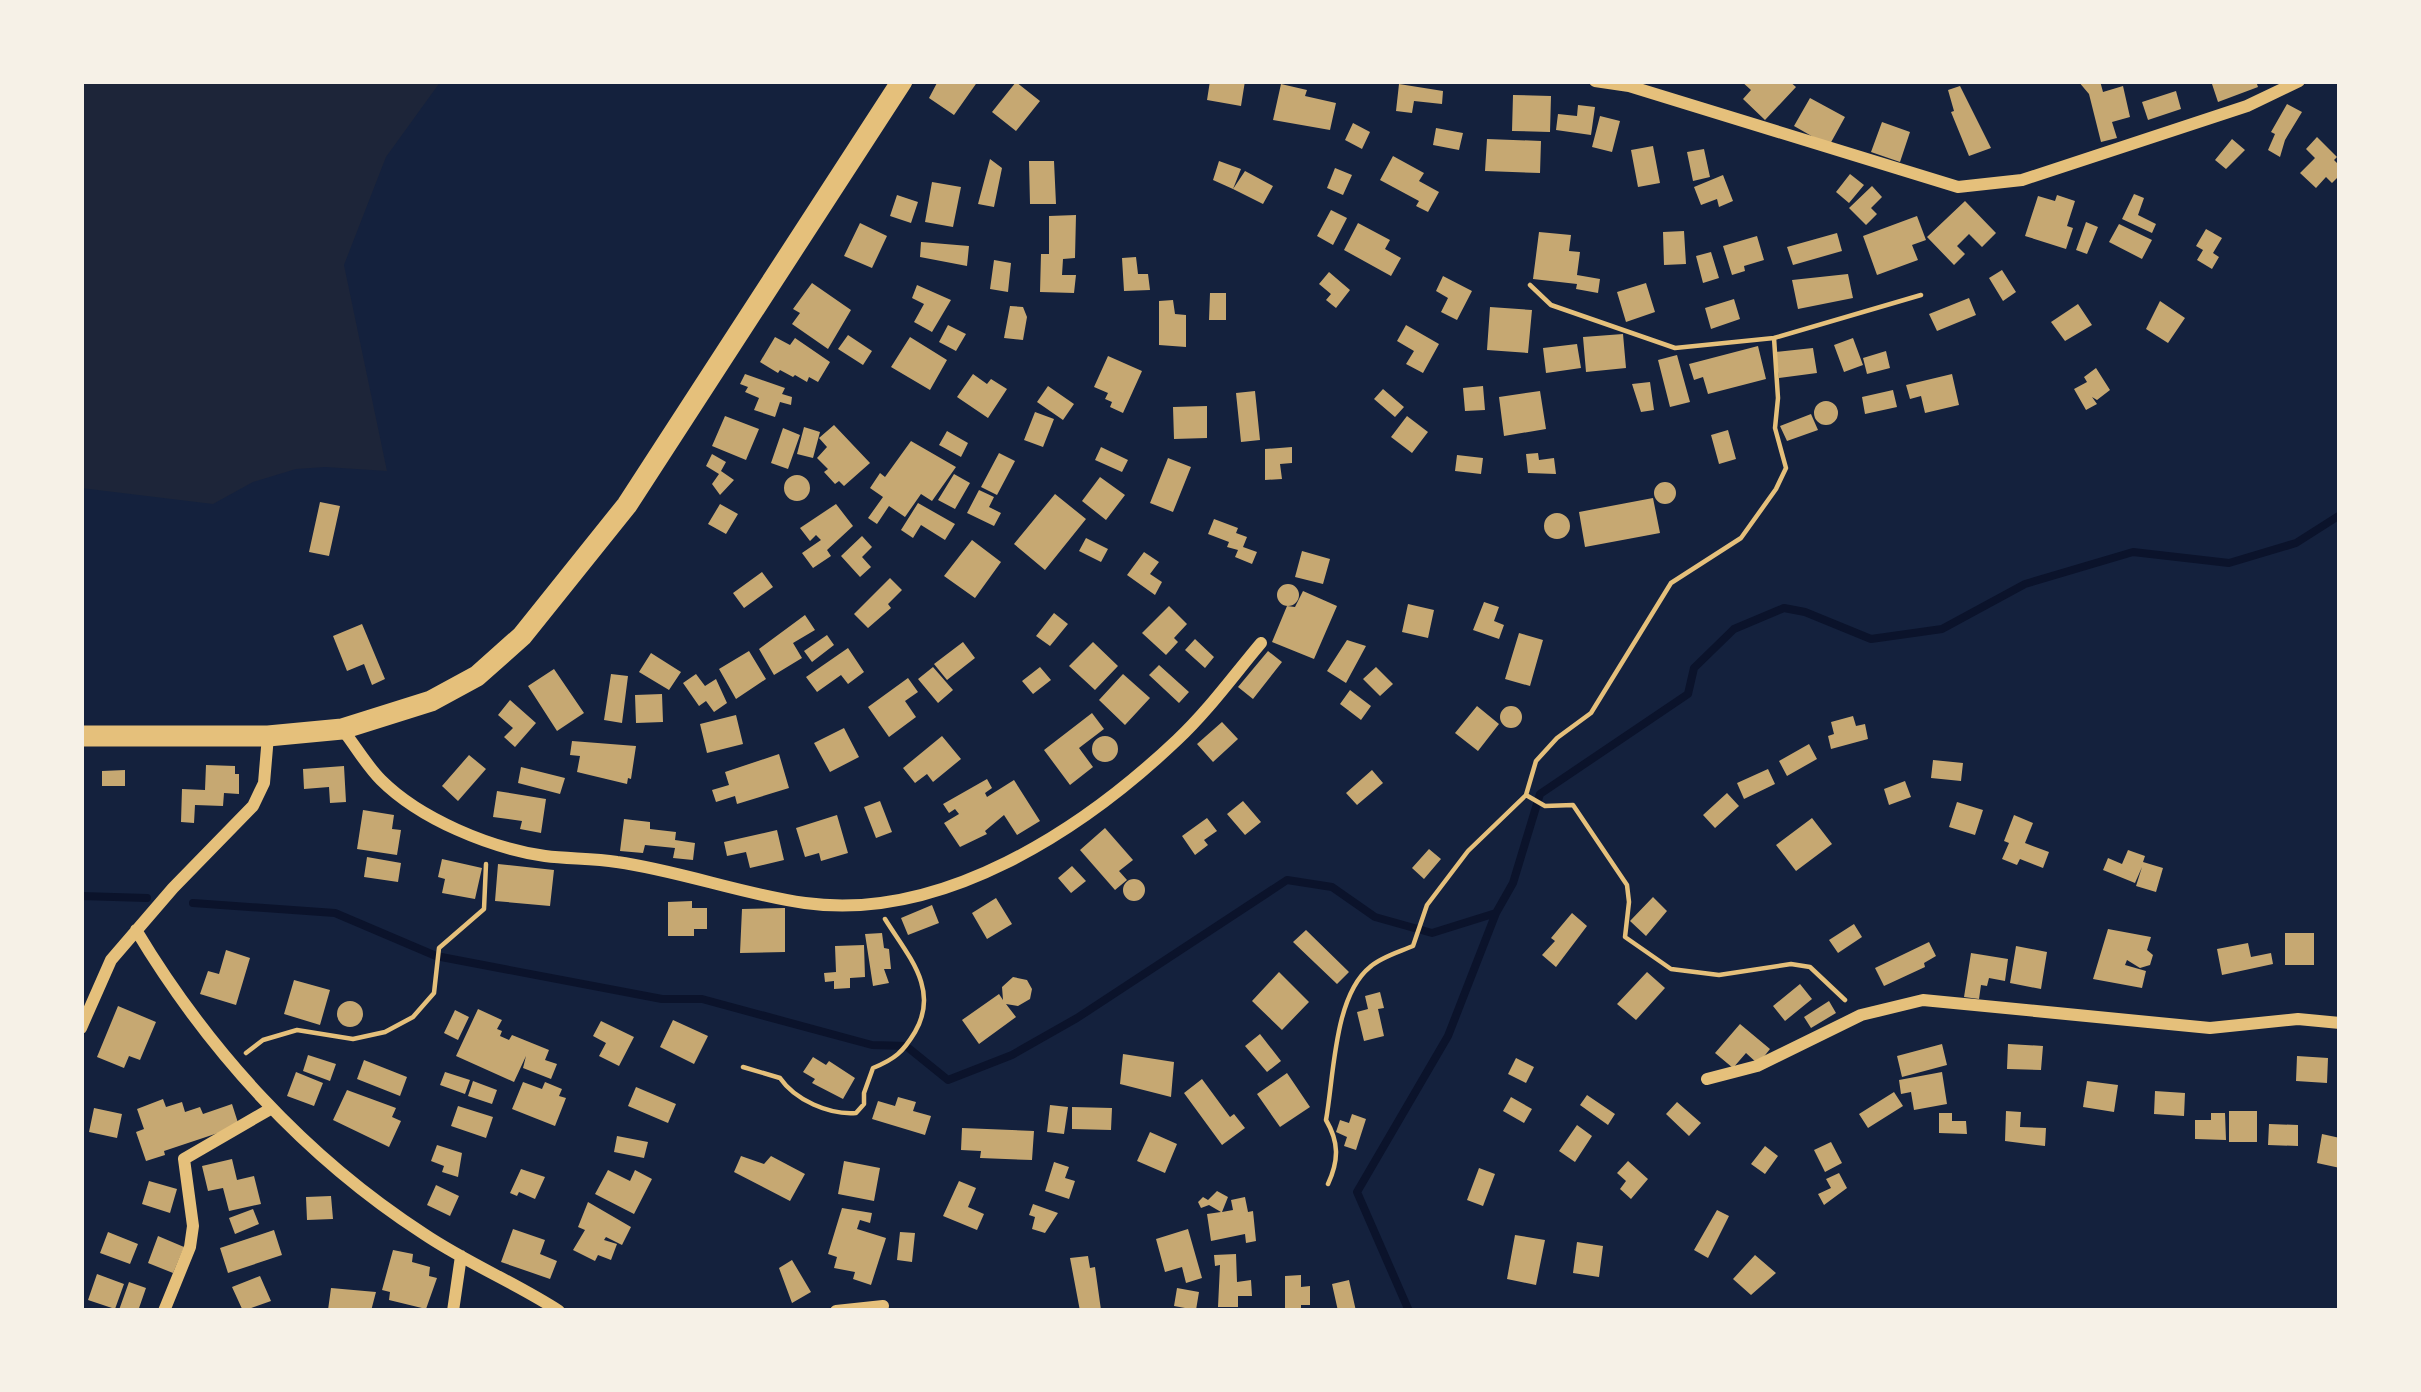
<svg xmlns="http://www.w3.org/2000/svg" width="2421" height="1392" viewBox="0 0 2421 1392" font-family="Figtree,sans-serif">
<rect width="100%" height="100%" fill="#14213d"/>
<path fill="#1d2539" d="M81,81H441L386,157L344,265L387,471L325,467L296,469L253,482L213,504L81,488Z"/>
<g fill="none" stroke-linecap="round" stroke-linejoin="round">
<path stroke="#0b132b" stroke-width="8" d="M81,896L147,898
M193,903L335,913L436,956L662,999H702L872,1045L906,1046L948,1080L1012,1055L1077,1018L1287,880L1332,887L1375,917L1432,933L1496,913L1513,883L1540,794L1688,694L1694,668L1734,629L1784,608L1805,612L1871,639L1942,629L2025,584L2133,552L2229,563L2296,543L2340,515
M1409,1311L1357,1192L1448,1036L1496,913"/>
</g>
<path fill="#c6a872" d="M938,81H978L954,115L929,98Z
M1210,81H1245L1241,106L1207,100Z
M1741,81H1789L1796,87L1765,120L1743,99L1751,90Z
M2078,81H2100L2103,92L2123,86L2130,117L2112,122L2117,138L2101,142L2089,94Z
M2211,81H2256L2258,87L2218,102Z
M1016,82L1040,101L1016,131L992,112Z
M1281,84L1307,90L1305,96L1336,103L1330,130L1273,120Z
M1399,84L1443,91L1442,104L1414,101L1412,113L1396,111Z
M1960,86L1991,148L1969,156L1951,112L1954,111L1948,90Z
M2176,91L2181,109L2148,120L2142,102Z
M1513,95L1551,96L1550,132L1512,131Z
M1810,98L1845,117L1829,146L1794,126Z
M2287,104L2302,112L2285,140L2280,157L2268,150L2275,134L2271,132Z
M1578,105L1595,107L1591,135L1556,130L1558,114L1577,116Z
M1600,116L1620,121L1612,152L1592,147Z
M1882,122L1910,132L1900,162L1871,152Z
M1353,123L1370,132L1362,149L1345,140Z
M1436,128L1463,133L1459,150L1433,145Z
M2317,137L2337,157L2334,160L2340,166V175L2332,183L2326,177L2316,188L2300,173L2315,158L2306,149Z
M1487,139L1541,141L1540,173L1485,171Z
M2232,139L2245,150L2226,169L2215,160Z
M1653,146L1660,183L1638,187L1631,150Z
M1704,149L1710,177L1693,181L1687,152Z
M1393,156L1424,173L1419,181L1439,192L1428,212L1416,206L1419,201L1380,180Z
M990,159L1002,168L994,207L978,204Z
M1029,161H1054L1056,204H1030Z
M1219,161L1241,169L1233,189L1213,180Z
M1335,168L1352,175L1343,195L1327,188Z
M1245,171L1273,186L1263,204L1233,189Z
M1850,174L1864,185L1849,203L1836,192Z
M1723,175L1733,201L1719,207L1717,199L1701,205L1694,187Z
M932,182L961,187L953,227L925,222Z
M1872,186L1882,197L1871,208L1877,214L1866,225L1849,208Z
M2134,194L2144,198L2138,215L2156,224L2152,233L2122,219Z
M897,195L918,202L911,223L890,216Z
M2057,195L2075,201L2067,226L2073,228L2066,249L2025,236L2038,196L2055,201Z
M1965,201L1996,233L1982,247L1969,234L1957,246L1965,254L1954,265L1927,237Z
M1331,210L1347,218L1333,245L1317,236Z
M1076,215L1075,258L1063,259L1062,275H1076L1074,293L1040,292L1041,254H1049V216Z
M1917,216L1926,240L1912,245L1918,260L1877,275L1863,236Z
M2086,222L2098,227L2087,254L2076,250Z
M860,223L887,236L872,268L844,256Z
M1358,223L1390,240L1385,249L1401,258L1391,276L1344,250Z
M2119,224L2152,240L2142,259L2109,242Z
M2206,229L2222,238L2213,253L2219,257L2212,269L2197,260L2203,250L2196,246Z
M1684,231L1686,264L1664,265L1663,232Z
M1539,232L1571,235L1569,251L1580,252L1577,275L1600,279L1598,293L1576,289L1577,284L1533,279Z
M1837,233L1842,251L1793,265L1787,247Z
M1757,236L1764,260L1744,266L1745,271L1732,275L1723,246Z
M921,242L969,246L967,266L920,257Z
M1711,252L1719,278L1703,283L1696,256Z
M1136,257L1138,274H1148L1150,290L1124,291L1122,258Z
M994,260L1011,263L1008,292L990,289Z
M2002,270L2016,292L2003,301L1989,278Z
M1329,272L1350,290L1336,308L1326,300L1331,294L1319,284Z
M1848,274L1853,298L1798,309L1792,280Z
M1443,276L1472,291L1457,320L1441,312L1448,298L1436,291Z
M812,283L851,310L828,349L792,324L800,313L793,309Z
M1646,283L1655,312L1626,322L1617,292Z
M917,285L951,300L932,332L914,322L924,304L912,298Z
M1210,293H1226V320H1209Z
M1969,298L1976,315L1937,331L1929,314Z
M1734,299L1740,319L1711,329L1705,308Z
M1173,300L1175,314L1186,315V347L1159,345V301Z
M2160,301L2185,318L2168,343L2146,329Z
M2078,304L2092,325L2065,341L2051,322Z
M1010,306L1023,307L1027,317L1023,340L1004,338Z
M1490,307L1532,310L1528,353L1487,350Z
M948,325L966,334L956,351L939,342Z
M1406,325L1439,344L1423,373L1406,364L1414,351L1397,341Z
M1623,334L1626,368L1586,372L1583,337Z
M848,335L872,351L863,365L838,349Z
M775,337L790,345L795,338L830,362L818,382L809,377L807,382L795,375L793,377L780,370L778,373L760,362Z
M910,337L947,360L930,390L891,367Z
M1853,338L1863,365L1844,372L1834,345Z
M1577,344L1581,368L1546,373L1543,348Z
M1758,346L1766,379L1708,394L1703,377L1694,380L1689,364Z
M1813,348L1817,373L1779,378L1775,352Z
M1886,351L1890,368L1867,374L1863,358Z
M1677,355L1690,402L1670,407L1658,360Z
M1108,356L1142,371L1123,413L1110,407L1112,402L1105,399L1108,393L1094,387Z
M2096,368L2110,390L2097,400L2092,397L2097,404L2086,410L2074,389L2087,382L2084,377Z
M745,374L785,388L782,394L792,397L791,405L780,402L775,417L754,410L759,398L745,392L748,387L740,384Z
M973,374L987,384L991,379L1007,389L988,418L957,397Z
M1952,374L1959,405L1925,413L1921,396L1910,399L1906,385Z
M1650,382L1654,410L1641,412L1632,384Z
M1048,386L1074,404L1063,420L1037,402Z
M1483,386L1485,410L1465,411L1463,388Z
M1383,389L1404,407L1395,417L1374,399Z
M1893,390L1897,407L1865,414L1862,397Z
M1255,391L1260,440L1241,442L1236,393Z
M1540,391L1546,429L1504,436L1499,397Z
M1814 413a12 12 0 1 1 24 0a12 12 0 1 1-24 0Z
M1207,406V438L1174,439L1173,407Z
M1035,412L1054,419L1043,447L1024,440Z
M1811,414L1818,430L1787,441L1780,426Z
M725,416L759,429L746,460L712,446Z
M1407,416L1428,432L1412,453L1391,437Z
M834,425L870,463L844,486L839,481L835,484L824,472L828,469L817,458L827,447L819,438Z
M804,427L820,432L813,458L797,454Z
M783,428L800,435L788,469L771,463Z
M1728,430L1736,459L1719,464L1711,435Z
M947,431L968,443L961,457L939,445Z
M911,441L956,467L932,501L921,494L905,517L889,506L877,524L868,518L883,497L870,488L880,473L885,477Z
M1101,447L1128,460L1122,472L1095,460Z
M1292,447V463L1280,464L1282,479L1265,480V449Z
M999,453L1015,461L997,495L981,487Z
M1538,453L1539,460L1554,458L1556,474L1528,473L1526,454Z
M712,454L726,462L721,471L734,480L720,495L712,484L719,474L706,466Z
M1457,455L1483,458L1481,474L1455,471Z
M1168,458L1191,467L1173,512L1150,503Z
M954,474L970,483L955,509L938,500Z
M784 488a13 13 0 1 1 26 0a13 13 0 1 1-26 0Z
M1100,477L1125,495L1106,520L1082,501Z
M1654 493a11 11 0 1 1 22 0a11 11 0 1 1-22 0Z
M979,490L994,497L989,507L1001,513L994,526L967,513Z
M1055,494L1086,519L1045,570L1014,544Z
M1653,498L1660,533L1585,547L1579,512Z
M320,502L340,506L329,556L309,552Z
M918,503L955,524L945,540L921,525L913,538L901,530Z
M720,504L738,514L726,534L708,524Z
M836,504L853,526L827,550L831,556L813,568L802,553L821,540L816,535L810,541L800,528Z
M1544 526a13 13 0 1 1 26 0a13 13 0 1 1-26 0Z
M1214,519L1238,528L1236,533L1247,537L1243,547L1257,552L1252,564L1235,557L1238,550L1227,547L1229,542L1208,534Z
M862,536L872,547L862,557L871,567L860,577L841,556Z
M1086,538L1108,549L1101,562L1079,551Z
M972,540L1001,562L975,598L944,576Z
M1302,551L1330,559L1323,584L1295,577Z
M1144,552L1159,562L1150,574L1162,582L1155,595L1127,575Z
M762,572L773,587L744,608L733,593Z
M890,578L902,590L888,604L891,608L868,628L854,614Z
M1277 595a11 11 0 1 1 22 0a11 11 0 1 1-22 0Z
M1303,591L1337,606L1314,659L1272,642L1287,606L1295,607Z
M1484,602L1499,607L1494,621L1504,625L1499,639L1473,630Z
M1408,604L1434,610L1428,638L1402,632Z
M1169,606L1187,624L1174,638L1178,642L1166,655L1142,633Z
M1054,613L1068,624L1050,646L1036,636Z
M805,615L815,630L793,643L802,658L774,675L759,649Z
M362,624L385,679L372,685L364,664L347,671L333,636Z
M1519,633L1543,640L1530,686L1505,679Z
M827,635L834,645L812,662L804,651Z
M1195,639L1214,657L1205,668L1185,650Z
M1347,640L1366,646L1346,683L1327,671Z
M963,642L975,658L947,680L934,664Z
M1093,642L1118,666L1095,690L1069,666Z
M848,648L864,672L848,684L841,675L817,692L806,677Z
M749,651L766,679L736,699L719,669Z
M1268,651L1282,662L1253,699L1238,687Z
M651,653L681,672L669,690L639,672Z
M1159,665L1189,692L1179,703L1149,675Z
M933,667L953,690L938,703L918,679Z
M1040,667L1051,680L1033,694L1022,681Z
M1376,667L1393,684L1380,696L1363,679Z
M554,669L584,713L557,731L528,686Z
M611,674L628,676L622,723L604,720Z
M696,674L705,686L716,679L727,703L714,712L706,701L699,706L683,683Z
M1123,674L1150,698L1125,725L1099,700Z
M908,678L918,692L905,701L916,717L889,737L868,707Z
M1350,690L1371,706L1361,720L1340,704Z
M662,694L663,722L636,723L635,695Z
M510,700L536,723L515,747L504,737L513,728L498,715Z
M1477,706L1499,724L1478,751L1455,733Z
M1500 717a11 11 0 1 1 22 0a11 11 0 1 1-22 0Z
M1092,713L1104,729L1079,748L1093,767L1070,785L1044,750Z
M736,715L743,744L707,753L700,724Z
M1853,716L1856,726L1865,724L1868,739L1831,749L1828,736L1834,734L1831,722Z
M1222,722L1238,739L1213,762L1197,744Z
M844,728L859,757L830,772L814,743Z
M1092 749a13 13 0 1 1 26 0a13 13 0 1 1-26 0Z
M942,736L961,759L933,782L927,774L915,783L903,768Z
M572,741L636,746L631,779L628,778L627,784L577,772L580,756L570,755Z
M1809,744L1817,759L1787,776L1779,761Z
M779,754L789,788L737,804L735,796L716,802L712,790L729,785L725,772Z
M469,755L486,769L458,801L442,786Z
M1933,760L1963,763L1961,781L1931,778Z
M206,765L235,766V774H239V794L224,793L223,806L195,805L194,823L181,822L182,789L205,790Z
M344,766L346,802L330,803L329,787L304,789L303,769Z
M521,767L565,778L560,794L518,783Z
M1768,769L1775,784L1744,799L1737,783Z
M125,770V786H102V771Z
M1372,770L1383,783L1357,805L1346,793Z
M987,779L992,788L985,793L987,797L1014,780L1040,821L1017,835L1004,815L985,831L987,834L960,847L944,823L959,814L955,809L949,813L943,804Z
M1905,781L1911,797L1889,805L1884,789Z
M497,791L546,799L541,833L520,829L522,821L493,817Z
M1727,793L1739,806L1715,828L1703,815Z
M880,801L892,832L876,838L864,807Z
M1243,801L1261,822L1245,835L1227,814Z
M1957,802L1983,810L1975,835L1949,827Z
M363,810L394,815L392,829L401,830L397,855L357,849Z
M837,815L848,853L821,861L819,853L805,857L796,828Z
M2014,815L2033,823L2025,843L2049,852L2043,868L2020,859L2017,865L2002,859L2009,843L2004,841Z
M1207,818L1217,831L1204,840L1208,845L1195,855L1182,836Z
M1812,818L1832,844L1796,871L1776,845Z
M624,819L650,822V829L676,832L675,840L695,843L693,860L673,858L675,848L645,845L643,853L620,851Z
M1105,828L1133,860L1119,871L1127,880L1115,890L1080,850Z
M777,830L784,860L750,868L746,852L727,856L724,842Z
M1429,849L1441,859L1424,879L1412,868Z
M2128,850L2145,856L2143,862L2163,868L2156,892L2136,886L2142,867L2135,883L2103,870L2108,858L2122,864Z
M367,857L401,863L398,882L364,877Z
M442,859L482,868L475,899L442,893L445,879L438,877Z
M498,864L554,870L550,906L495,901Z
M1072,866L1086,881L1071,893L1058,878Z
M1123 890a11 11 0 1 1 22 0a11 11 0 1 1-22 0Z
M1653,897L1667,911L1646,936L1630,921Z
M996,898L1012,924L987,939L972,913Z
M692,901V908H707V929H694V936H668V902Z
M932,905L939,923L908,935L901,918Z
M785,908V952L740,953L742,909Z
M1572,913L1587,926L1556,967L1542,955L1555,941L1551,938Z
M1854,924L1862,937L1838,953L1829,940Z
M2108,929L2151,937L2147,950L2153,955L2150,965L2140,968L2127,960L2125,965L2146,971L2142,988L2093,979Z
M1306,930L1349,972L1337,984L1293,942Z
M882,933L884,948L889,949L891,969H884L889,983L873,986L865,934Z
M2285,933H2314V965H2285Z
M1929,942L1936,956L1924,963L1925,967L1884,986L1875,968Z
M2248,943L2251,957L2271,953L2273,964L2222,975L2217,949Z
M864,945L865,977L850,978V988L834,989V981L825,982L824,973L836,972L835,946Z
M2016,946L2047,952L2041,989L2010,983Z
M226,950L250,958L236,1005L200,994L208,971L219,974Z
M1971,953L2008,959L2005,981L1989,978L1987,986L1981,985L1979,999L1964,997Z
M1279,972L1309,1002L1282,1030L1252,1001Z
M1647,972L1665,988L1636,1020L1617,1004Z
M1013,977L1027,980L1032,989L1030,999L1018,1006L1006,1004L1016,1017L979,1044L962,1020L999,994L1003,1000L1002,987Z
M294,980L330,990L320,1025L284,1014Z
M1800,984L1812,999L1785,1021L1773,1006Z
M1380,992L1384,1008L1378,1009L1384,1036L1364,1041L1357,1012L1368,1009L1365,996Z
M1829,1001L1836,1013L1811,1028L1804,1017Z
M337 1014a13 13 0 1 1 26 0a13 13 0 1 1-26 0Z
M118,1006L156,1022L140,1060L129,1056L124,1068L97,1057Z
M478,1009L502,1020L497,1029L502,1031L500,1036L509,1040L512,1035L549,1050L545,1060L557,1064L551,1079L523,1068L526,1056L514,1082L456,1056Z
M455,1010L469,1017L458,1040L444,1033Z
M673,1020L708,1036L694,1064L660,1047Z
M601,1021L634,1037L619,1066L599,1056L606,1043L593,1036Z
M1740,1024L1770,1049L1758,1064L1746,1053L1733,1068L1715,1053Z
M1260,1034L1281,1061L1267,1072L1245,1046Z
M1942,1044L1947,1065L1902,1077L1897,1056Z
M2008,1044L2043,1046L2041,1070L2007,1069Z
M1123,1054L1174,1062L1171,1097L1120,1084Z
M308,1055L336,1064L330,1081L303,1071Z
M2297,1056L2328,1058L2327,1083L2296,1081Z
M813,1057L826,1065L829,1061L855,1078L843,1099L812,1083L815,1079L803,1072Z
M1516,1058L1534,1067L1526,1083L1508,1074Z
M364,1060L407,1077L400,1096L357,1079Z
M296,1072L323,1083L314,1106L287,1096Z
M445,1072L470,1080L465,1094L440,1085Z
M1942,1072L1947,1104L1914,1110L1911,1092L1901,1094L1899,1080Z
M1287,1073L1310,1107L1280,1127L1257,1094Z
M1202,1079L1230,1117L1234,1114L1245,1128L1222,1145L1184,1093Z
M473,1081L497,1090L492,1104L468,1096Z
M2087,1081L2118,1085L2114,1112L2083,1107Z
M523,1082L542,1089L545,1082L562,1089L559,1096L566,1098L555,1126L512,1109Z
M636,1087L676,1104L668,1123L628,1106Z
M347,1090L396,1108L392,1117L401,1121L389,1147L333,1120Z
M2155,1091L2185,1093L2184,1116L2154,1114Z
M1894,1092L1903,1106L1868,1128L1859,1114Z
M1587,1095L1615,1114L1608,1125L1580,1105Z
M898,1097L916,1102L913,1111L931,1116L925,1135L872,1119L878,1101L895,1106Z
M1511,1097L1532,1109L1524,1123L1503,1111Z
M163,1099L166,1107L182,1102L185,1112L200,1107L203,1114L232,1104L239,1126L164,1151L165,1155L146,1161L136,1132L144,1129L137,1109Z
M1677,1102L1701,1123L1689,1136L1666,1114Z
M1050,1105L1068,1107L1064,1134L1047,1132Z
M458,1106L493,1117L486,1138L451,1126Z
M1072,1107L1112,1108L1111,1130L1072,1129Z
M94,1108L122,1114L117,1138L89,1132Z
M2006,1111L2021,1112L2020,1127L2046,1128L2045,1146L2005,1141Z
M2229,1111H2257V1142H2229Z
M1939,1113H1952V1121H1966L1967,1134L1939,1133Z
M2211,1113H2225L2226,1140L2195,1139V1120H2211Z
M1352,1114L1366,1119L1356,1150L1344,1146L1347,1137L1336,1132L1340,1120L1349,1123Z
M2269,1124L2298,1125V1146L2268,1145Z
M1577,1125L1592,1136L1575,1162L1559,1151Z
M962,1128L1034,1131L1032,1160L980,1158L981,1151L961,1150Z
M1150,1132L1177,1144L1165,1173L1137,1161Z
M2322,1134L2340,1138V1168L2317,1163Z
M617,1136L648,1142L644,1158L614,1152Z
M1831,1142L1842,1163L1825,1172L1814,1150Z
M437,1145L462,1153L458,1177L442,1172L444,1166L431,1161Z
M1765,1146L1778,1156L1765,1174L1751,1164Z
M741,1156L764,1164L771,1156L805,1174L790,1201L734,1172Z
M232,1159L237,1180L254,1176L261,1204L229,1211L223,1188L208,1191L202,1166Z
M844,1161L880,1168L874,1201L838,1194Z
M1628,1161L1648,1179L1631,1199L1620,1189L1626,1181L1617,1173Z
M1054,1162L1069,1167L1065,1178L1075,1181L1069,1199L1045,1191Z
M1479,1168L1495,1174L1483,1206L1467,1200Z
M521,1169L545,1177L535,1199L519,1192L517,1196L510,1193Z
M608,1170L630,1181L635,1170L652,1179L634,1214L595,1194Z
M1839,1173L1847,1188L1824,1205L1818,1194L1831,1188L1826,1179Z
M149,1181L177,1189L170,1213L142,1204Z
M959,1181L976,1188L968,1207L984,1214L977,1230L943,1216Z
M436,1185L459,1196L450,1216L427,1205Z
M1217,1191L1228,1197L1222,1212L1233,1210L1231,1200L1245,1197L1248,1212L1253,1211L1256,1241L1246,1243L1245,1234L1211,1241L1207,1214L1221,1212L1209,1205L1201,1208L1198,1202L1203,1197L1208,1200Z
M331,1196L333,1219L307,1220L306,1197Z
M588,1202L631,1227L622,1245L606,1237L604,1240L617,1244L611,1260L598,1255L595,1261L573,1250L585,1230L578,1227Z
M1033,1204L1058,1213L1045,1233L1032,1229L1035,1217L1029,1215Z
M842,1208L872,1213L870,1223L860,1220L857,1229L886,1238L871,1285L853,1279L855,1272L834,1268L837,1257L828,1254Z
M253,1209L259,1224L235,1234L229,1218Z
M1717,1210L1729,1216L1708,1258L1694,1250Z
M513,1229L545,1240L540,1254L557,1261L550,1279L501,1262Z
M1188,1229L1202,1278L1186,1283L1182,1267L1165,1272L1156,1239Z
M274,1230L282,1255L228,1273L220,1248Z
M108,1232L138,1244L130,1264L100,1253Z
M900,1232L915,1233L912,1262L897,1260Z
M1515,1235L1545,1240L1536,1285L1507,1279Z
M158,1236L184,1247L173,1273L148,1263Z
M1577,1242L1603,1246L1599,1277L1573,1273Z
M393,1250L413,1254L412,1262L430,1267L429,1276L437,1278L426,1309L389,1300L390,1292L382,1290Z
M1236,1254L1237,1282L1251,1280L1252,1296H1238V1307H1218L1220,1265L1215,1266L1214,1255Z
M1755,1255L1776,1273L1751,1295L1733,1279Z
M1088,1256L1090,1268L1095,1267L1101,1310L1080,1311L1070,1258Z
M792,1260L811,1292L792,1303L779,1268Z
M97,1274L124,1284L115,1309L88,1300Z
M1301,1275V1287L1310,1286V1305H1301V1311H1285V1276Z
M260,1276L271,1301L243,1311L232,1287Z
M1349,1280L1356,1311H1338L1332,1284Z
M129,1282L146,1288L138,1311L119,1310Z
M331,1288L376,1292L371,1311L328,1310Z
M1177,1288L1199,1292L1196,1310L1174,1306Z"/>
<g fill="none" stroke-linecap="round" stroke-linejoin="round">
<path stroke="#e5c07b" stroke-width="4.5" d="M1530,285L1551,305L1675,348L1774,338L1921,295
M1526,795L1545,806L1573,805L1627,885L1629,902L1625,937L1671,969L1719,975L1791,964L1810,967L1845,1000
M246,1053L263,1040L297,1030L353,1039L385,1032L413,1017L434,993L439,948L484,909L486,864
M743,1067L780,1078C795,1100 829,1115 856,1113L864,1104V1093L873,1068C895,1059 903,1052 915,1032C940,989 908,956 885,919
M1328,1184C1339,1160 1339,1142 1326,1120C1334,1076 1334,996 1370,967C1381,957 1399,952 1413,946L1427,905L1468,851L1526,795L1536,761L1557,738L1591,713L1671,583L1741,538L1776,489L1786,468L1775,428L1778,398L1774,338"/>
<path stroke="#e5c07b" stroke-width="12" d="M1595,81L1629,86L1958,187L2022,180L2247,106L2299,81
M342,729C355,745 366,765 381,780C420,819 490,848 545,856C569,859 593,858 617,862C681,871 741,894 805,903C942,922 1082,830 1177,740C1208,711 1234,675 1261,643
M136,930C208,1050 305,1157 424,1234C467,1263 516,1283 559,1311
M81,1028L111,960L173,888L253,806L264,783L268,736
M1707,1079L1757,1066L1861,1015L1923,1000L2210,1028L2298,1019L2340,1023
M164,1311L190,1247L193,1226L184,1159L272,1108
M453,1311L461,1256
M836,1311L883,1306"/>
<path stroke="#e5c07b" stroke-width="21" d="M81,736H268L342,729L431,701L477,676L522,636L627,505L902,81"/>
</g>
<rect width="2421" height="1392" fill="none" stroke="#f6f1e7" stroke-width="168"/>
</svg>
